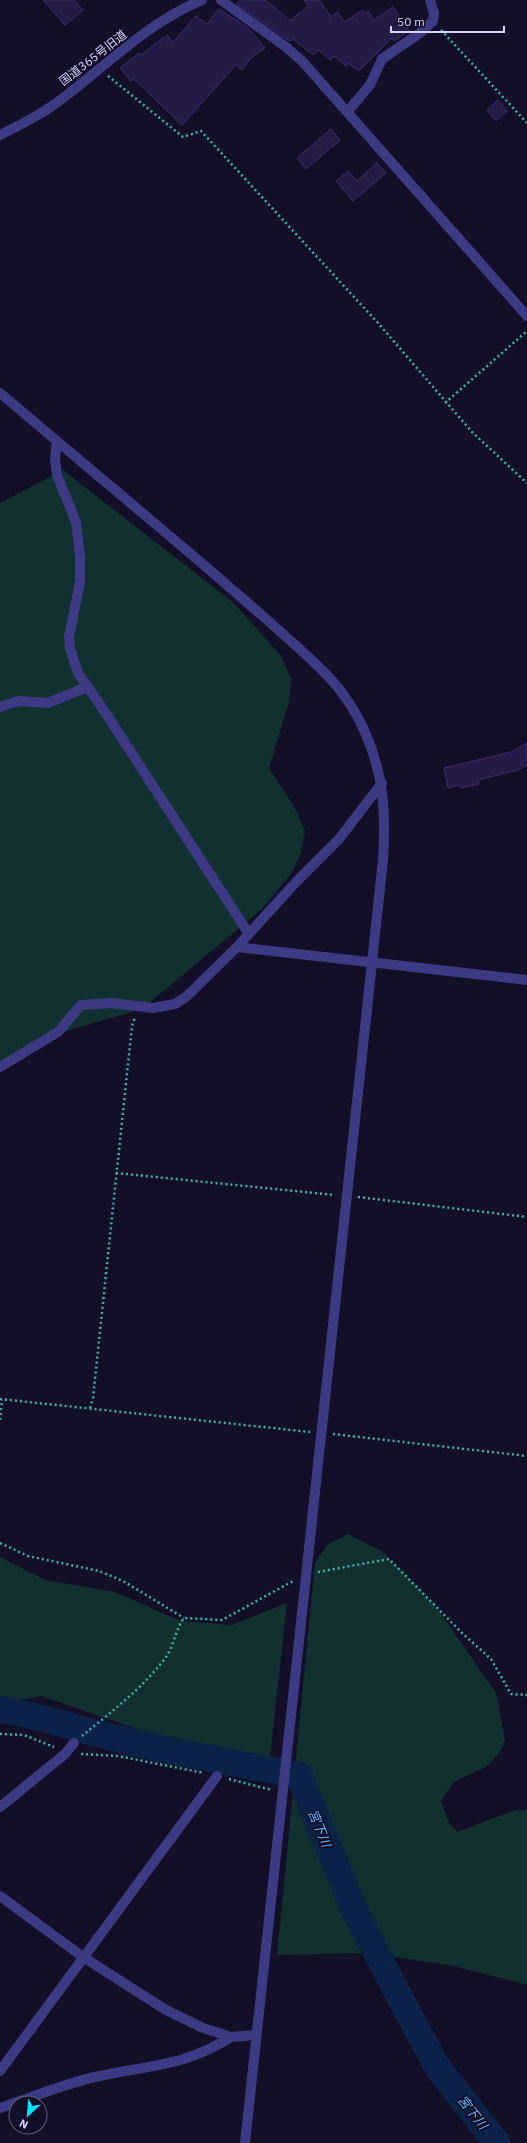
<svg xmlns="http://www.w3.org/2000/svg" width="527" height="2143" viewBox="0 0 527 2143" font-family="'IBM Plex Sans','Noto Sans JP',sans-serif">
<rect width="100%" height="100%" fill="#130f26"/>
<path fill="#12302f" d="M63,470L234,603L282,657L291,680L289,702L269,768L295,808L305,831L301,853L291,874L262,909L142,1009L56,1034L20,1061L0,1072V503Z
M348,1534L382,1551L435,1605L496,1693L505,1739L501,1751L486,1767L454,1782L441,1801L449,1823L457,1832L515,1810H527V1985L454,1966L369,1953L277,1955L315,1562L328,1544Z
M0,1557L45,1580L115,1592L181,1621L232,1625L287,1603L270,1756L171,1741L42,1696L0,1703Z"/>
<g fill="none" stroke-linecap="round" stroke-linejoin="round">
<path stroke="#0c2248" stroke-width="27" d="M0,1710C39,1715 76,1729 115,1738C176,1753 237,1764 299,1775L355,1912L407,2011L438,2068L497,2143"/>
</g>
<path fill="#241b47" stroke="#3b2d73" d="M43,0H74L83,10L65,25Z
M240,0H266L290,21L308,6L304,0H319L331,17L337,12L345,22L362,10L364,13L368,11L374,20L393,7L409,31L394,41L392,38L359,71L348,63L346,66L334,56L331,60L318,50L313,55L293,39L290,41L283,37L237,4Z
M219,9L248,28L265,48L251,58L242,70L236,65L182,125L134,79L131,81L120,68L139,53L141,55L167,35L173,42L196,16L207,24Z
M498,100L507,111L496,121L487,110Z
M331,129L340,140L306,169L297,158Z
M377,163L386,173L353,201L336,181L348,171L357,181Z
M527,743V765L518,770L478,780L479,784L461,788L460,785L448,788L444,768L511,752Z"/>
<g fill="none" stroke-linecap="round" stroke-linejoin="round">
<path stroke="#2fb8b0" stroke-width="2.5" stroke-dasharray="2 3" stroke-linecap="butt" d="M441,30L527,123
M108,76L183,137L201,131L378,323L472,432L527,483
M445,403L527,331
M116,1173L335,1195
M358,1197L527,1217
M0,1399L310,1432
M90,1408L93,1398L132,1026L135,1017
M0,1420L2,1400
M333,1434L527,1456
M0,1543L28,1556L99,1571L123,1581L184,1618
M318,1572L389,1559L462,1633L491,1659L511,1694L527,1695
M0,1734L24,1735L54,1747
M82,1736C111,1712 143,1688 166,1657C174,1646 175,1630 184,1618L222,1620L293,1581
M81,1754L118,1756L204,1773
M229,1779L272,1790"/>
<path stroke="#3d3a85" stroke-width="10" d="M221,0L286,47L303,62L527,316
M347,112L370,85L382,59L420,33L433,21L434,13L430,0
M0,135C22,124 44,113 63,98C107,65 150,21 202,0
M57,441L55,459L57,475L76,522L80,555V582L69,637L70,648L78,673L101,706L249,934
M0,707L19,701L48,703L87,687
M237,947L527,980
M0,1067L58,1032L81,1005L111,1003L153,1008L175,1004L186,997L237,947L297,881L339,839L382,783
M0,1807L65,1754L74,1743
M0,1896L83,1957L166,2010L203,2028L231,2037L256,2035
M0,2071L217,1776
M0,2108C31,2098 63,2084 95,2077C147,2065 184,2067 231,2037"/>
<path stroke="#3d3a85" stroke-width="10" d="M0,393C68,451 136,508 204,565C231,589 259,612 285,636C318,665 346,689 364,730C384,774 386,812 383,860L245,2143"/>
</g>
<g text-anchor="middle" stroke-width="4" stroke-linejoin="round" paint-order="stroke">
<g font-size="12" fill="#d9d4ff" stroke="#130f26">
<text transform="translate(93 58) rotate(-38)" y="4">国道365号旧道</text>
</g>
<g font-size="13" font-style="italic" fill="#62b6ff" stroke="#130f26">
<text transform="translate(320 1828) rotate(68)" y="5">宮下川</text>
<text transform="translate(473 2112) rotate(52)" y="5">宮下川</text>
</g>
</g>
<g transform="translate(28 2115) rotate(206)"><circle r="19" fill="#130f26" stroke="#625e7d"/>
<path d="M0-3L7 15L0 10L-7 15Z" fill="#00e5ff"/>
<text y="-6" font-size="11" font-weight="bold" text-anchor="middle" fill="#d9d4ff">N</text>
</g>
<path d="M391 26v6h113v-6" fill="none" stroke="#d9d4ff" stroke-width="2"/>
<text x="397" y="26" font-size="12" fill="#d9d4ff" stroke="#130f26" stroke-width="3" paint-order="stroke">50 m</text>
</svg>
